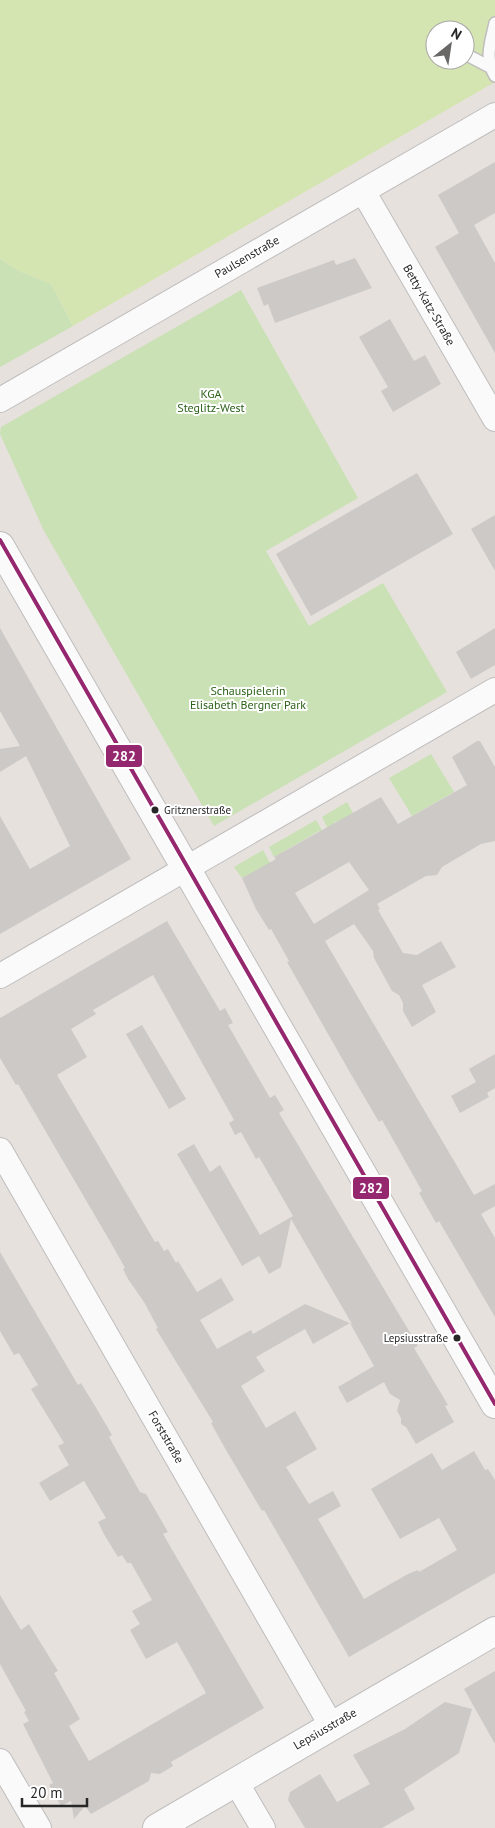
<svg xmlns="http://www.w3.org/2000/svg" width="495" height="1828" viewBox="0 0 495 1828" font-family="'PT Sans',sans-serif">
<rect width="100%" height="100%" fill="#e6e1dc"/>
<path fill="#c9e1b4" d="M0,259L19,271L51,284L73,326L0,367Z
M241,290L358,498L266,551L309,626L383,583L447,692L214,826L44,531L0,434L1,427Z
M431,754L454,792L412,816L389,778Z
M347,802L354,815L335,822L328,829L322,817Z
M316,820L323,832L321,833L319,831L274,857L269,847Z
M263,850L270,863L242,878L234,867Z"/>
<path fill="#d5e5b2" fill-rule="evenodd" d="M0,0H495V82L73,326L51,284L19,271L0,259ZM435,30H465V60H435Z"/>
<path fill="#cdc9c6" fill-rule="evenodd" d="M495,162V213L474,225L495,263V353L435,247L459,233L438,195Z
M355,258L372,288L275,323L268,304L264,306L257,288L334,260L336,265Z
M390,319L414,361L425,355L441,384L393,412L381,391L388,387L359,337Z
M417,473L453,534L311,616L276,554Z
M495,515V571L471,529Z
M0,628L131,859L0,934V816L30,869L70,846L26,756L0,772V749L20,746L0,711Z
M495,628V665L471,679L456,652Z
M477,741H480L495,767V841L481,844L442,867L437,875L426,876L377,904L380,909L378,910L403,953L417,955L441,941L456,967L422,985L436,1012L412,1027L403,1011V1003L399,995L392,991L374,958L373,951L354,924L325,941L474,1195L495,1184V1206L481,1214L495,1238V1317L439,1221L436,1223L419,1193L422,1191L382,1120L379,1122L352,1076L287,962L289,961L271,929L269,930L256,909L242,878L276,859L274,857L381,797L398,824L467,785L452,757ZM349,862L369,890L314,924L295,893Z
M167,921L220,1011L225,1008L233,1023L228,1025L270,1098L275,1095L284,1110L279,1113L418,1346L414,1348L448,1405L445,1406L454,1422L416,1444L406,1427L401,1424V1418L397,1411L400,1400L390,1394L384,1382L347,1403L338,1387L374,1366L350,1323L313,1344L305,1329L256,1357L265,1371L241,1386L266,1428L295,1411L317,1449L286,1467L309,1504L333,1491L341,1506L318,1519L364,1599L408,1574L418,1570L419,1572L457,1550L439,1518L400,1539L371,1489L432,1453L442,1470L474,1451L485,1470L488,1469L495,1480V1573L349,1657L264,1510L262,1511L226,1450L211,1423L213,1422L156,1329L158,1328L144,1302L128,1279L123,1269L125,1268L111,1243L18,1084L16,1085L0,1058V1018ZM153,975L234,1120L229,1123L235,1135L241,1132L256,1159L259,1157L293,1216L260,1235L220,1165L210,1172L194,1144L177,1154L242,1266L259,1256L269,1274L281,1267L291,1219L352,1324L305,1304L253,1334L251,1330L217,1349L200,1320L234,1300L221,1278L197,1292L178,1261L176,1263L168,1249L164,1251L158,1241L155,1242L57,1075L87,1057L71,1029L96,1014L93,1010Z
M142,1025L186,1099L169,1109L126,1034Z
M495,1054V1088L487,1093L489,1097L460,1113L451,1096L476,1082L469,1069Z
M0,1252L78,1385L81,1383L95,1406L112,1435L109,1437L140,1492L146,1494L168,1532L163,1534L264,1708L171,1762L173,1766L160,1774L151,1773L149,1781L91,1814L85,1806L74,1819L71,1801L61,1806L49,1785L53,1783L23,1724L29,1721L24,1712L26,1711L0,1664V1595L21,1630L29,1624L58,1671L54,1673L80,1719L69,1726L89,1761L206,1693L177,1642L146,1659L130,1630L140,1624L132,1611L152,1600L131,1563H127L122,1555L118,1557L105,1536L98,1522L106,1518L84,1481L50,1501L39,1483L69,1465L58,1446L64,1443L31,1389L38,1385L19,1353L14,1355L0,1331Z
M495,1671V1744L464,1689Z
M445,1702L472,1709L459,1753L404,1789L415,1809L382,1828H305L288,1800L290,1792L320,1774L337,1802L370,1784L353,1755L405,1729Z"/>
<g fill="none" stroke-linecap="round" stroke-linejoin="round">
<g stroke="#bfbdbe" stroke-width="14">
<path id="service" d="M495,23C491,42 484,58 495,76
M467,55L490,67"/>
</g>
<g stroke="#bfbdbe" stroke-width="26">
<path id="minor" d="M363,191L495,419
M0,400L495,115
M0,976L495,690
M0,1150L331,1725
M0,1761L39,1828
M236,1782L263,1828"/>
</g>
<g stroke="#bfbdbe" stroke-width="30">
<path id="tertiary" d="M157,1828L495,1631"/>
</g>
<g stroke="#bfbdbe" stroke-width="30">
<path id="secondary" d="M0,546L495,1404"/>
</g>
<use href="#service" stroke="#fbfafa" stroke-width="11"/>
<use href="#minor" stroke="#fbfafa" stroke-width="24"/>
<use href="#tertiary" stroke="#fbfafa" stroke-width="28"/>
<use href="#secondary" stroke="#fbfafa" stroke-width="28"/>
<g stroke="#fff" stroke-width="8">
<path id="bus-1" d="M0,540L495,1404"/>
</g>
<use href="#bus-1" stroke="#95276e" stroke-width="4"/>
</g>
<g fill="#272727" stroke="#fff" stroke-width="2">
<circle cx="155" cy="810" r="4.5"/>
<circle cx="457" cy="1338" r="4.5"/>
</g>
<g text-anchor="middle" stroke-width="4" stroke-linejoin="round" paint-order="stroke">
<g font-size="11" fill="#272727" stroke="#fff" text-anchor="start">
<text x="164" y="814">Gritznerstraße</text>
<text x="448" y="1342" text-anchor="end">Lepsiusstraße</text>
</g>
<g font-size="12" fill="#272727" stroke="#fff">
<text transform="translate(247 257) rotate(-30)" y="4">Paulsenstraße</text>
<text transform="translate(429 305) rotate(60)" y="4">Betty-Katz-Straße</text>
<text transform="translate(166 1437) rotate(60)" y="4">Forststraße</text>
<text transform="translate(325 1729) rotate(-30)" y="4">Lepsiusstraße</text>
</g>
<g font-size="12" fill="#2c6219" stroke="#fff">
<text x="211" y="398">KGA<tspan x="211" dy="14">Steglitz-West</tspan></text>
<text x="248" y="695">Schauspielerin<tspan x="248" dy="14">Elisabeth Bergner Park</tspan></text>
</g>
</g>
<g stroke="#fff" stroke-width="2">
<rect x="105" y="744" width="38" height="24" rx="5" fill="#95276e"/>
<rect x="352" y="1176" width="38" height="24" rx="5" fill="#95276e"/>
</g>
<g font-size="14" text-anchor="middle" font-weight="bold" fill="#fff">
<text x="124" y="761">282</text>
<text x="371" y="1193">282</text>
</g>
<g transform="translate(450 45) rotate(30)"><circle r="24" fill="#ffffff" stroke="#a9a9a9"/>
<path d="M0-4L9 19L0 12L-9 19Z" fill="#6a6866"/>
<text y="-8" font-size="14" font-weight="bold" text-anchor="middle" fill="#272727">N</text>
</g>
<path d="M22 1798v8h65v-8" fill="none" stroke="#272727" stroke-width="2.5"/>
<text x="30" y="1798" font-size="15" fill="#272727" stroke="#ffffff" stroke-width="4" paint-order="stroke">20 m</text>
</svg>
